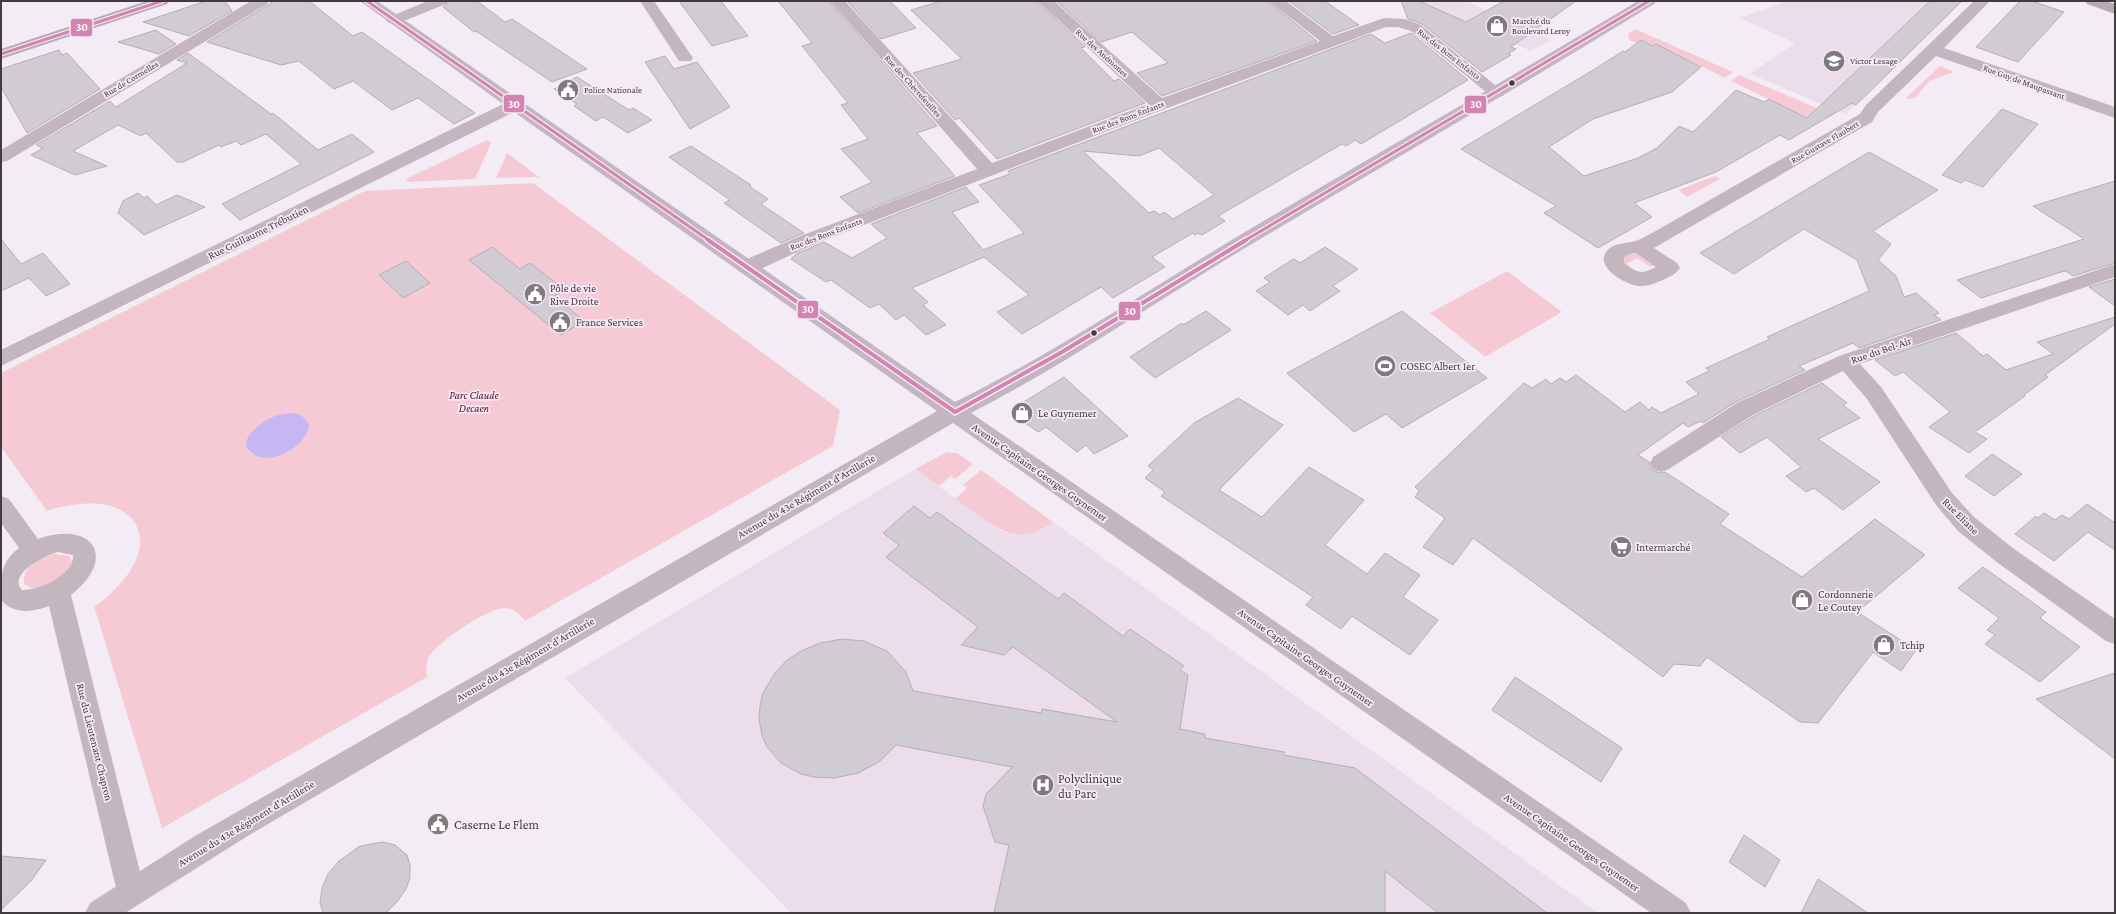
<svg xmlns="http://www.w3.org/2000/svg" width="2116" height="914" viewBox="0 0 2116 914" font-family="'Crimson Pro',serif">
<rect width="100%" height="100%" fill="#f4ecf4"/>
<path fill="#ecddeb" d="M1419,1H1466L1551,40L1531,51Z
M1788,1H1962L1846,114L1750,74L1795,43L1740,18Z
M915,469L996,528L1004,532L1019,535L1045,527L1053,522L1598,913H791L565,678Z"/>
<path fill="#f5cad5" d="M1635,29L1733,72L1725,78L1656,44L1653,46L1641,40L1637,43L1629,40L1628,34Z
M1940,66L1954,72L1929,81L1915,98L1905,99Z
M1739,75L1833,115L1818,123L1731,81Z
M487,140L491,143L475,179L408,182L406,179Z
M507,153L539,177L496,178Z
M1715,176L1720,179L1687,197L1679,190Z
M533,183L840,410L833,446L525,621C519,614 515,609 505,608C488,608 435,643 428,659C426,664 426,672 427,677L162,828L94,606C104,602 112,592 120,584C162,538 134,495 74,505C65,506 56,507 47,511L1,447V373L365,191Z
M1636,249L1655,265L1650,267L1637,258L1626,264L1638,273L1628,272L1619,257Z
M1507,271L1562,312L1485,357L1430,313Z
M947,452L957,453L973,464L955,479L951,476L939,486L915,469Z
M981,470L1053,522C1012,552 989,520 955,499L967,488L963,485Z
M54,554L69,556L72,562C67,580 40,596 24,584C23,566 39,558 54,554Z"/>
<path fill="#c4b7f3" d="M294,413C302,415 306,418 309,426C305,447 270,468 251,452C235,440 263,421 273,417C280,414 286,414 294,413Z"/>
<path fill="#d1ccd3" stroke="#b4afb5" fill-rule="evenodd" d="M206,1H225L232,11L189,36L143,22Z
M274,1H309L353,36L362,32L475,113L454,124L418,98L392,110L353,81L334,89L299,61L281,65L207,42Z
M449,1H477L505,22L512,19L587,69L552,82L476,31L474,32L443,7Z
M679,1H721L748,36L712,46Z
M778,1H829L937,126L917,133L955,176L858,213L840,197L872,182L841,149L868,139L841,105L848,103L802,46L812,43Z
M847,1H890L916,28L881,39Z
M941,1H1037L1085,47L1081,48L1114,81L1119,79L1145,103L997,159L959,118L955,120L913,73L962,59L911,10Z
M1056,1H1268L1317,41L1162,96L1137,73L1168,63L1132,32L1101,42Z
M1289,1H1325L1359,25L1333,34Z
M1401,1H1419L1466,22L1504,1H1576L1511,47L1516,49L1508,54L1511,55L1482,72L1422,24L1408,19Z
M1930,1H1962L1856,105L1852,103L1789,140L1780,135L1716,172L1634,203L1652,217L1598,248L1544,213L1556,206L1461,149L1595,69L1623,51L1625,52L1641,40L1653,46L1656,44L1701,67L1672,92L1593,119L1549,147L1584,176L1638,158L1657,148L1679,126L1693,132L1736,90L1764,102L1769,99L1807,118Z
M2020,1H2032L2064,12L2018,62L1976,47Z
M156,30L176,44L159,54L118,42Z
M1411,33L1468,80L1361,144L1355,140L1346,146L1342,144L1218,216L1225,221L1202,235L1198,233L1195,235L1193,233L1152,257L1165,267L1113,298L1101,287L1022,334L997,312L1029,295L984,257L912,288L928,302L923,305L946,325L926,335L904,315L896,320L879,304L870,308L831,280L826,282L791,259L796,254L824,242L852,258L887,238L871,224L966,187L979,202L952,212L983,250L1024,233L979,185L1010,174L1008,171L1371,34L1385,43ZM1159,148L1214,195L1173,219L1164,212L1160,215L1154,211L1149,213L1083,151L1139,156Z
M59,50L62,55L67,53L100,89L27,133L1,87V69Z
M188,53L271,114L273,113L318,150L352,134L374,152L240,220L222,204L301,164L266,134L241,145L236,141L221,147L219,145L183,162H177L146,133L141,136L118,125L73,151L107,166L75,175L31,155L43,148L36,145L110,101L116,107L187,63L177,60Z
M665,56L674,69L697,62L730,107L690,129L645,62Z
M577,77L629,110L633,108L652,120L628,133L603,117L596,121L574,106L577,104L554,89Z
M2002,109L2038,124L1983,187L1965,180L1961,183L1942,175Z
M691,146L751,185L749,186L768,199L761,204L804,233L781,243L724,203L730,200L669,157Z
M1869,152L1938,190L1873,231L1891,244L1878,260L1896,276L1904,297L1916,293L1939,313L1934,315L1941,320L1859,348L1853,343L1799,366L1805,370L1736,402L1703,423L1701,421L1688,427L1683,423L1638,455L1649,462L1652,470L1660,473L1665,472L1729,514L1720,524L1802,577L1875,519L1925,555L1857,612L1916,650L1901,671L1873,652L1818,723L1800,722L1707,657L1700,666L1674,664L1663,677L1473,538L1453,565L1423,547L1445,518L1415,497L1419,491L1415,487L1524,383L1532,388L1546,379L1551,384L1560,378L1566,382L1576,375L1625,412L1640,402L1649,410L1652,407L1661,413L1699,394L1686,382L1709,371L1706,368L1770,339L1767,337L1869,291L1857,260L1804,229L1734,274L1700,253Z
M2115,181V263L2073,276L2066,271L2061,272L1981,298L1957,280L2084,239L2033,206Z
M138,193L144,198L147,196L156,205L177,195L205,207L144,235L118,213L123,201Z
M1,239L21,264L43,253L70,284L46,296L29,278L1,291Z
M492,247L520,269L530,263L565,290L554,296L584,321L561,335L469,260Z
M1325,247L1358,269L1333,286L1340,291L1310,311L1303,305L1288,315L1256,291L1270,282L1264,278L1279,268L1294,259L1300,263Z
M406,261L430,283L403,298L379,275Z
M2115,279V306L2089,287Z
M1206,311L1231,330L1155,378L1130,357L1182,323L1183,325Z
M1402,311L1487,378L1402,428L1386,414L1354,432L1287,373Z
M2115,317V324L2045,375L2048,377L2024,395L2025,396L1975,432L1987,439L1969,453L1929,427L1950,412L1903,372L1895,376L1875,360L1956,333L1983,356L1987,354L2006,370L2053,354L2037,342Z
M1064,377L1128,436L1094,454L1086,445L1077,452L1046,427L1038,432L1015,416L1019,405Z
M1822,383L1847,403L1843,405L1860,418L1818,439L1880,482L1843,510L1814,488L1806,492L1786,476L1801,467L1767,437L1740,453L1721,437L1754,416Z
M1238,398L1283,425L1219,490L1262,517L1309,467L1364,500L1325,545L1367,574L1385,553L1420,575L1403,597L1438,620L1410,655L1352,616L1341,629L1306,605L1313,597L1161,496L1165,492L1145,478L1153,470L1148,466L1194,423Z
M1992,454L2022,474L1994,496L1965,476Z
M2087,504L2115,523V550L2088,532L2054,561L2015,534L2036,516L2038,518L2044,513L2055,520L2062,515L2069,519Z
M914,506L930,518L937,512L1058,599L1064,593L1123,636L1130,629L1184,666L1180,670L1188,675L1180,729L1205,734V738L1284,752V755L1355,768L1547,913H1438L1385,871V913H994L1009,845L995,842L983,806L986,794L1012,767L896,745L879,762L858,773L834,778L814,777L801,774L781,763L767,747L762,735L759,719L760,706L763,693L775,673L787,660L803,650L820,643L842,639L864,641L887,651L906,672L913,691L1041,713L1042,709L1117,722L1013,647L1004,655L961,645L978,627L886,557L899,545L883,533Z
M1983,567L2046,612L2040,618L2080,647L2040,682L1985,644L1995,635L1987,630L1999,618L1958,588Z
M2115,673V759L2036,699Z
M1515,677L1622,748L1601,782L1492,710Z
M1744,835L1780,860L1765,887L1729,862Z
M383,842L395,845L407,855L410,865V878L406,889L397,902L386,913H323L320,902L322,888L328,874L339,861L360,846Z
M1,856L46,860L31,881L1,910Z
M1818,879L1868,913H1801Z"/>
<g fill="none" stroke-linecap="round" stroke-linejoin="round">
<path fill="#c4b6be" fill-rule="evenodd" d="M428,1H448L446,4L399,23H389L386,20L389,17Z
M640,1H654L693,58L691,61H679Z
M830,1H845L992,163L1148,104L1038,1H1054L1162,98L1320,41L1269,1H1286L1333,36L1384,18L1405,19L1421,25L1505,93L1503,96H1491L1411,31L1398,27H1386L1165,109L817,243L754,272L747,273L740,272L737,267L740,262L803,235L977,169Z
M1974,1H1990L1944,48L2115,107V118L1936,56L1878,112L1872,122L1654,248L1677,263L1680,268C1676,274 1671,276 1665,279C1658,282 1650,286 1642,286C1628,287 1593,267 1607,251C1614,242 1628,244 1638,240C1644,238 1649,234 1654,232L1860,114L1866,105ZM1632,253H1636L1656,267C1640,275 1638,273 1624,263V257Z
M2115,264V277L1860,364L1881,387L1952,493L1974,517L2014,549L2115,619V644L2106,641L1998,563L1958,531L1936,505L1867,399L1843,371L1753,415L1669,469L1661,472L1653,469L1650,463L1653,457L1737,403L1839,356Z
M1,496L9,499L38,539C92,520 119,557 71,595L145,892L141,902L131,906L121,902L117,892L49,606C33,612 14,615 1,600C1,578 0,562 19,548L1,523ZM58,552L73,555C75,575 38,591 22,590C7,574 46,555 58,552Z"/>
<path fill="#c4b6be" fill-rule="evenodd" d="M251,1H269L267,4L7,161L1,162V150Z
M360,1H377L955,402C1050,355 1139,296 1230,241C1365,160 1503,82 1638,1H1656L1654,4C1519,87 1381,167 1245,248C1154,303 1066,364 971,413L1686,903L1691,913H1651L953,423L251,834L125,913H85L90,903L195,836L937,411L514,112L1,366V350L503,104Z"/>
<path fill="#baabb3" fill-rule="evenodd" d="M147,1H169L167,4L1,59V49Z
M2085,1H2106L2115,4V14L2087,4Z"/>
<g stroke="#f8e9f7" stroke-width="5.5">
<path id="bus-1-far1" d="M367,1L710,241
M1,54L162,1
M1244,241L1649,1"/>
</g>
<g stroke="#f8e9f7" stroke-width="7">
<path id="bus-1" d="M708,240L955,412
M955,412L1062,352L1246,240"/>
</g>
<use href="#bus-1-far1" stroke="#d285b1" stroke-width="3"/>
<use href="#bus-1" stroke="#d285b1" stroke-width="4"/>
</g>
<defs>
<g id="shop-disc" transform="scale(1.15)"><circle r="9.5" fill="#80797f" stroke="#f8e9f7"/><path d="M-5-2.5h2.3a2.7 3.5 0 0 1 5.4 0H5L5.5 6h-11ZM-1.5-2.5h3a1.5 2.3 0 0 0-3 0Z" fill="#fff"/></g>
<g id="school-disc" transform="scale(1.15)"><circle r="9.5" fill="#80797f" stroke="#f8e9f7"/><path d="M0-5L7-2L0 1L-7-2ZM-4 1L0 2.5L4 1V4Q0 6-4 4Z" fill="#fff"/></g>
<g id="civic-disc" transform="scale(1.15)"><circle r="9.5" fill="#80797f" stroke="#f8e9f7"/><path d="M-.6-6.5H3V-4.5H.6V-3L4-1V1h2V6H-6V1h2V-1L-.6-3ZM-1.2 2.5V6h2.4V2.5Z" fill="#fff"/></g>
<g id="stadium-disc" transform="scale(1.15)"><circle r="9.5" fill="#80797f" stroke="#f8e9f7"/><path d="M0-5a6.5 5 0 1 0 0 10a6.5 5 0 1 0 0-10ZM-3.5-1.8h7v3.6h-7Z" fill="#fff"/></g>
<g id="supermarket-disc" transform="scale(1.15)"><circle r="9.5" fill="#80797f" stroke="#f8e9f7"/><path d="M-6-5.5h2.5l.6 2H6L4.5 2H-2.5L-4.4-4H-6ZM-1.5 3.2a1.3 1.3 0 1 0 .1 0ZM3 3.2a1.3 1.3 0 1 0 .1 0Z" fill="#fff"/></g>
<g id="hospital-disc" transform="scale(1.15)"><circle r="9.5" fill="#80797f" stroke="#f8e9f7"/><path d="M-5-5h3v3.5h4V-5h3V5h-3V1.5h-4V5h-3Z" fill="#fff"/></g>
</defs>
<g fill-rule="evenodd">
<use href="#shop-disc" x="1497" y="26"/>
<use href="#school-disc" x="1834" y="61"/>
<use href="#civic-disc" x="568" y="90"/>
<use href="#civic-disc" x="535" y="294"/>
<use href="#civic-disc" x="560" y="322"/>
<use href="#stadium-disc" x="1385" y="366"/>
<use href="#shop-disc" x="1022" y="413"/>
<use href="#supermarket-disc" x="1621" y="547"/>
<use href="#shop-disc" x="1802" y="600"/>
<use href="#shop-disc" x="1884" y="645"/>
<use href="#hospital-disc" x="1043" y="785"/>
<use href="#civic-disc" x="438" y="824"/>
</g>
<g fill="#413b40" stroke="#f8e9f7" stroke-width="1.5">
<circle cx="1512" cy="83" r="3.5"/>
<circle cx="1094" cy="333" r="3.5"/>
</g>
<g text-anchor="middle" stroke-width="3.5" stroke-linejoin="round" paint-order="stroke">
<g font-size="9" fill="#413b40" stroke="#f8e9f7" text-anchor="start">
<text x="1512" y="24">Marché du<tspan x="1512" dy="10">Boulevard Leroy</tspan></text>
<text x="1850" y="64">Victor Lesage</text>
<text x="584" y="93">Police Nationale</text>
</g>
<g font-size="9" fill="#413b40" stroke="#f8e9f7">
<text transform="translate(1102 53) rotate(42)" y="3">Rue des Anémones</text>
<text transform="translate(1449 54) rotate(38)" y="3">Rue des Bons Enfants</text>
<text transform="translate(131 79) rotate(-31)" y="3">Rue de Cormelles</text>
<text transform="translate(2024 82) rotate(20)" y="3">Rue Guy de Maupassant</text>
<text transform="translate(913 86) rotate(48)" y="3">Rue des Chèvrefeuilles</text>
<text transform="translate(1128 117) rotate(-21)" y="3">Rue des Bons Enfants</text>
<text transform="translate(1825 142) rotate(-30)" y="3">Rue Gustave Flaubert</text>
<text transform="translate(826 234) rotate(-21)" y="3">Rue des Bons Enfants</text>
</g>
<g font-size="11" fill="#413b40" stroke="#f8e9f7">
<text transform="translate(258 232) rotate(-26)" y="4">Rue Guillaume Trébutien</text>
<text transform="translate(1881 350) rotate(-19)" y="4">Rue du Bel-Air</text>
<text transform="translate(1040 472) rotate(35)" y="4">Avenue Capitaine Georges Guynemer</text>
<text transform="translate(806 496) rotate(-30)" y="4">Avenue du 43e Régiment d'Artillerie</text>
<text transform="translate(1961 516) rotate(45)" y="4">Rue Eliane</text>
<text transform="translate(1306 657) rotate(35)" y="4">Avenue Capitaine Georges Guynemer</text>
<text transform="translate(525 659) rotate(-30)" y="4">Avenue du 43e Régiment d'Artillerie</text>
<text transform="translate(95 742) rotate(76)" y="4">Rue du Lieutenant Chapron</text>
<text transform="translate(246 823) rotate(-31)" y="4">Avenue du 43e Régiment d'Artillerie</text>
<text transform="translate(1572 842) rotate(35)" y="4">Avenue Capitaine Georges Guynemer</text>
</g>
<g font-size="11" fill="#413b40" stroke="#f8e9f7" text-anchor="start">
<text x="550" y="292">Pôle de vie<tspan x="550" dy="13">Rive Droite</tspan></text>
<text x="576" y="326">France Services</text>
<text x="1400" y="370">COSEC Albert 1er</text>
<text x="1038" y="417">Le Guynemer</text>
<text x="1636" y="551">Intermarché</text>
<text x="1818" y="598">Cordonnerie<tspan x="1818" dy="13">Le Coutey</tspan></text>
<text x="1900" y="649">Tchip</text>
</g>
<g font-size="11" font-style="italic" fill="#4b0f21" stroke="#f8e9f7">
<text x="474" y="399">Parc Claude<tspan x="474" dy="13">Decaen</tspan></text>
</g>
<g font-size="13" fill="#413b40" stroke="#f8e9f7" text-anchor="start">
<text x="1058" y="783">Polyclinique<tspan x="1058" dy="15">du Parc</tspan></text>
<text x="454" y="829">Caserne Le Flem</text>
</g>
</g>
<g stroke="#f8e9f7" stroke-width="1.5">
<rect x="70" y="18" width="23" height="19" rx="4" fill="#d285b1"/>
<rect x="503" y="94" width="22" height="19" rx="4" fill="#d285b1"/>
<rect x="1464" y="95" width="23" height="19" rx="4" fill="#d285b1"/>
<rect x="797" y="300" width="22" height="19" rx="4" fill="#d285b1"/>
<rect x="1118" y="301" width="23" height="20" rx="4" fill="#d285b1"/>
</g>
<g font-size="11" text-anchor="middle" font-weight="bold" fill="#fff">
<text x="82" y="31">30</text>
<text x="514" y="108">30</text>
<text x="1476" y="108">30</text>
<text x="808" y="313">30</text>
<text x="1130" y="315">30</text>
</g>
<rect width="2116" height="914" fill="none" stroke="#413b40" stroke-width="4"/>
</svg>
